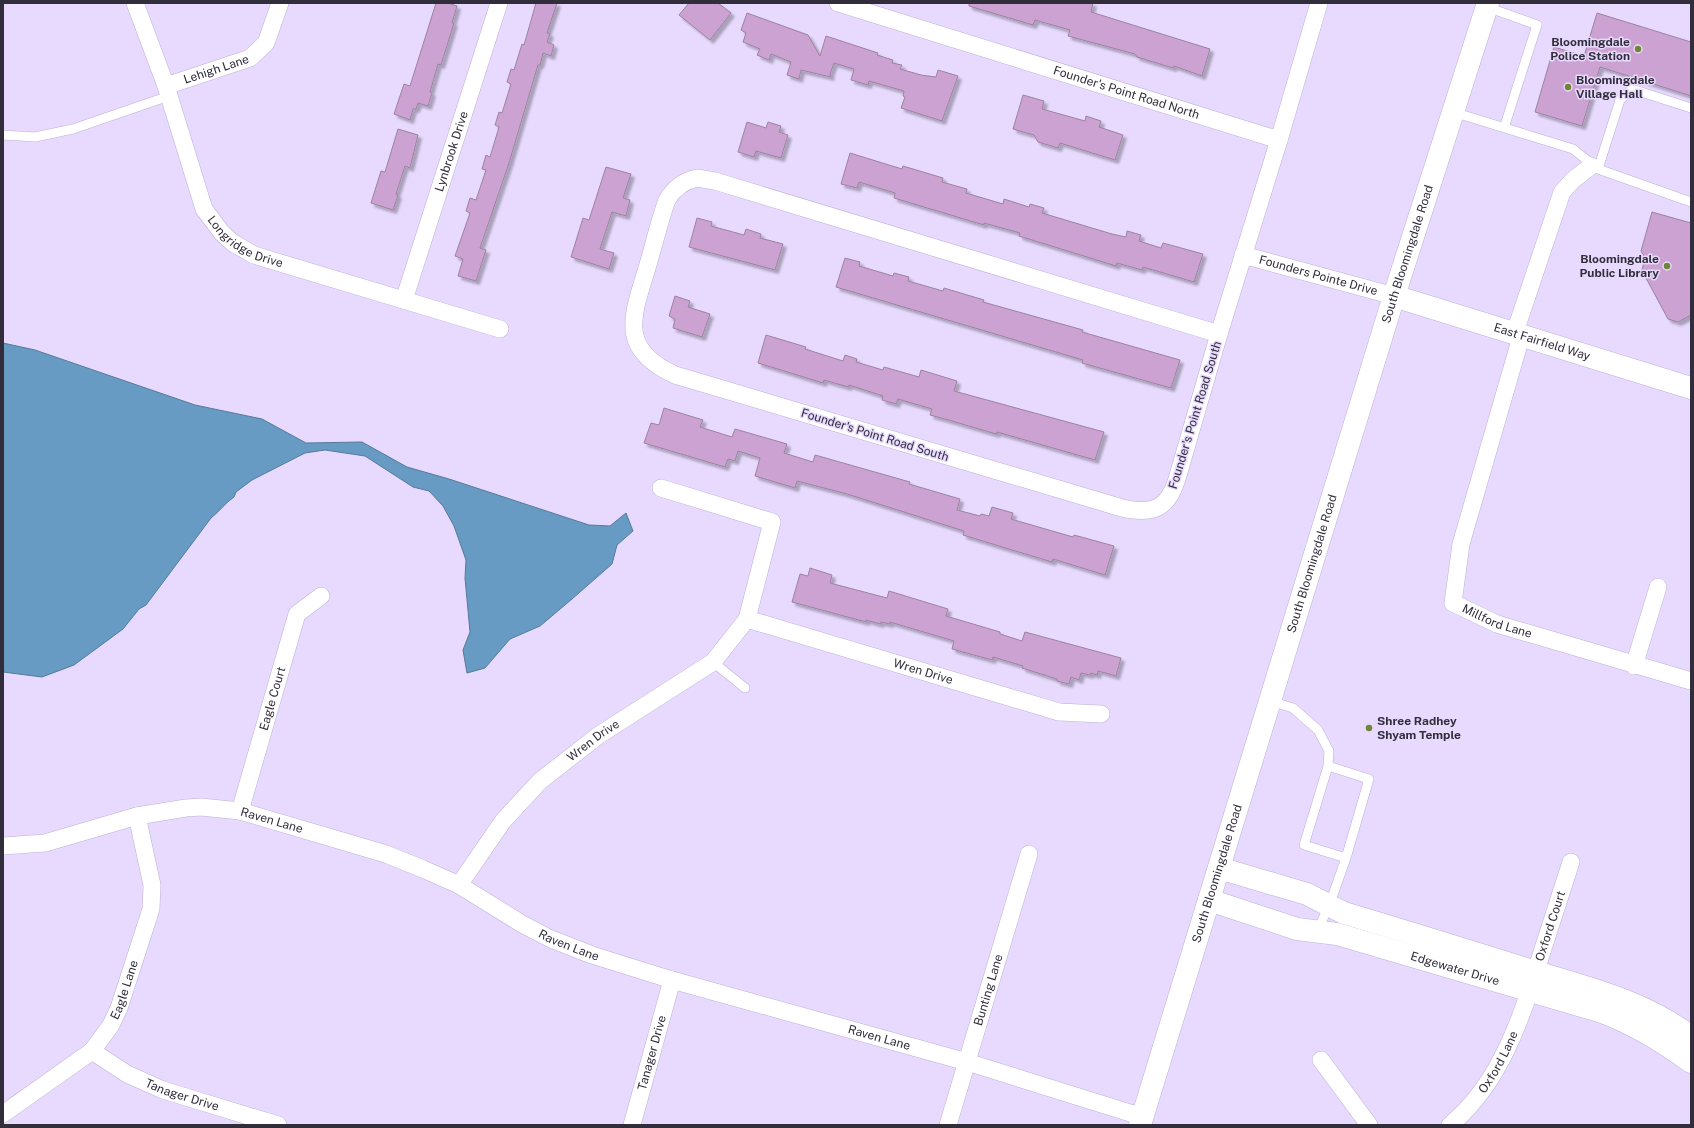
<svg xmlns="http://www.w3.org/2000/svg" width="1694" height="1128" viewBox="0 0 1694 1128" font-family="'Public Sans',sans-serif">
<defs>
<filter id="shadow"><feDropShadow dx="3.5" dy="3.5" stdDeviation="1" flood-color="#0004"/></filter>
</defs>
<rect width="100%" height="100%" fill="#e7dafe"/>
<path fill="#679bc3" stroke="#577a9a" d="M3,343L35,350L195,405L262,419L306,443L362,442L407,467L449,479L589,525L610,526L626,513L633,531L617,545L612,564L572,599L540,626L510,639L485,668L467,673L463,650L470,632L465,578L466,560L454,526L443,506L429,491L413,487L365,456L325,450L305,453L252,480L236,492L234,497C225,503 220,511 211,518L146,605L139,609L123,629L74,665L42,677L3,672Z"/>
<path fill="#cba2d1" stroke="#9c839f" filter="url(#shadow)" d="M436,3H448L457,6L452,23H454L441,65L438,64L430,92L432,93L428,106L418,103L416,109H413L410,120L394,114L404,84L410,86Z
M536,3H557L547,33L550,34L547,42L554,45L551,56L543,53L540,65H538L509,163L480,248L486,250L476,281L458,276L463,259L455,256L470,213L466,211L470,198L476,200L486,170L482,169L486,155L490,157L499,127L495,125L499,112L502,113L511,84L507,82L511,69L514,70L522,44L524,45Z
M689,3H718L731,13L710,40L679,15Z
M969,3H1093L1091,12L1210,49L1202,76L1174,66L1173,68L1137,57L1135,54L1068,36L1070,30L1035,20L1033,25L969,6Z
M747,13L808,35L820,56L826,36L878,53L877,55L893,60L892,63L902,65L900,69L921,75L936,77L938,70L958,76L942,121L901,108L905,97L903,96L904,91L869,81L868,85L851,80L854,69L834,63L830,74L831,77L801,70L799,79L787,75L791,62L771,54L769,60L757,55L760,49L743,42L746,33L741,30Z
M1597,13L1691,42V96L1600,67L1582,126L1535,112L1554,47L1584,56Z
M1023,95L1044,101L1042,109L1085,121L1086,116L1101,121L1099,127L1123,135L1115,160L1060,143L1058,148L1038,142L1034,135L1013,129Z
M747,122L766,128L768,122L781,126L779,132L788,135L781,158L756,151L754,157L738,152Z
M398,129L418,135L410,168L405,166L396,194L398,195L393,210L371,203L381,171L385,172Z
M850,153L902,169L903,166L943,178L942,182L967,189L966,193L1003,204L1004,199L1029,207L1030,204L1044,208L1042,213L1112,234L1126,237L1127,231L1141,235L1139,241L1161,248L1163,243L1203,254L1194,282L1143,267L1142,270L1117,263L1116,266L1019,236L1020,233L984,223V225L894,198L895,193L859,182L857,188L841,184Z
M606,167L631,174L623,198L630,200L626,216L612,212L600,249L614,253L609,269L571,257L583,218L589,220Z
M1652,212L1691,223V315L1678,322L1668,319L1645,276L1641,274L1645,258L1641,251Z
M697,218L712,222L711,226L744,235L746,229L761,234L760,238L783,244L775,270L689,247Z
M845,258L860,262L859,266L893,276L894,273L909,277L908,281L943,291L944,288L984,300L983,302L1083,330L1082,332L1180,360L1171,388L1082,363L1083,360L836,287Z
M675,296L690,301L688,307L710,314L702,337L673,328L675,319L669,316Z
M766,335L806,347L805,349L843,361L845,355L857,359L856,362L883,370L884,367L919,377L921,370L957,381L954,391L1104,432L1095,460L997,432L996,434L945,419L930,415L932,409L898,399L896,404L882,400L883,396L849,385L848,387L824,380L823,383L758,363Z
M664,408L703,420L700,427L732,437L735,429L787,444L784,453L813,462L815,455L910,482L909,484L960,499L957,510L980,516L981,514L989,516L992,507L1013,513L1011,519L1073,537L1074,535L1114,546L1105,575L1053,559L1052,562L1012,550L963,535L964,531L847,494L797,481L795,488L755,476L760,458L738,451L735,461L728,459L725,467L644,443L651,423L659,425Z
M810,568L832,575L830,583L887,598L889,591L948,609L946,616L1000,632V634L1022,641L1025,632L1121,658L1116,676L1098,671L1097,675L1091,673L1090,675L1081,673L1079,680L1071,677L1069,684L1057,681V679L1022,668L1023,666L993,657L992,660L952,649L954,641L890,622V624L881,622L880,624L866,620V622L792,602L800,574L808,576Z"/>
<g fill="none" stroke-linecap="round" stroke-linejoin="round">
<g stroke="#beb1d4" stroke-width="10">
<path id="lane" d="M1487,7L1537,25L1504,128
M1453,112L1573,149L1598,169L1691,202
M3,135L35,137L73,129L169,96
M1598,169L1620,100L1632,89L1691,108
M713,662L745,688
M1270,701L1293,708L1318,730L1329,751L1328,766L1304,845L1346,858L1329,906L1317,931
M1328,766L1369,779L1346,858"/>
</g>
<g stroke="#beb1d4" stroke-width="18">
<g id="street">
<path id="s1" d="M135,3L166,86L204,209L222,233L233,243L254,255L500,329"/>
<path id="s2" d="M838,3L1279,140L1319,3"/>
<path id="s3" d="M166,86L250,58L266,43L280,3"/>
<path d="M697,178L715,181L1219,334L1177,479C1168,509 1152,515 1122,508L675,375C618,349 632,317 647,268C654,245 659,222 667,200C674,188 683,181 697,178Z"/>
<path id="s4" d="M1243,255L1394,296"/>
<path id="s5" d="M404,300L499,3"/>
<path d="M1219,334L1279,140"/>
<path d="M1514,335L1562,192L1573,180L1591,166"/>
<path id="s6" d="M1521,337L1461,544L1453,603L1497,624L1691,681"/>
<path d="M661,488L772,522L747,619"/>
<path d="M1634,666L1658,587"/>
<path id="s7" d="M240,811L297,614L321,596"/>
<path id="s8" d="M3,846L45,843L137,816L186,808L201,807L240,811L386,854L423,869L459,885L522,924L551,939L592,955L672,980L967,1062L1143,1117"/>
<path id="s9" d="M459,885L503,821L540,781L599,735L713,662L747,619L1059,712L1101,714"/>
<path id="s10" d="M92,1051L127,1074L163,1090L278,1125"/>
<path d="M1321,1060L1369,1125"/>
<path id="s11" d="M3,1114L92,1051L111,1025L119,1008L151,909L152,885L137,816"/>
<path id="s12" d="M632,1125L672,980"/>
<path id="s13" d="M948,1125L1029,854"/>
<path id="s14" d="M1450,1125C1501,1083 1522,1016 1541,955C1551,924 1561,893 1571,862"/>
</g>
</g>
<g stroke="#beb1d4" stroke-width="23">
<g id="secondary">
<path id="s15" d="M1394,296L1691,388"/>
<path d="M1219,868L1307,894L1344,913C1408,932 1472,952 1536,972C1589,988 1646,1002 1691,1037"/>
<path id="s16" d="M1209,900L1297,929L1337,934L1599,1011C1633,1023 1662,1041 1691,1062"/>
<path id="s17" d="M1140,1125L1394,296L1488,3"/>
</g>
</g>
<use href="#lane" stroke="#fff" stroke-width="9"/>
<use href="#street" stroke="#fff" stroke-width="17"/>
<use href="#secondary" stroke="#fff" stroke-width="22"/>
</g>
<g fill="#708536" stroke="#e7dafe" stroke-width="1.5">
<circle cx="1638" cy="49" r="4"/>
<circle cx="1568" cy="87" r="4"/>
<circle cx="1667" cy="266" r="4"/>
<circle cx="1369" cy="728" r="4"/>
</g>
<g text-anchor="middle" stroke-width="3" stroke-linejoin="round" paint-order="stroke">
<g font-size="12" font-weight="bold" fill="#322d3b" stroke="#e7dafe" text-anchor="end">
<text x="1630" y="46">Bloomingdale<tspan x="1630" dy="14">Police Station</tspan></text>
<text x="1576" y="84" text-anchor="start">Bloomingdale<tspan x="1576" dy="14">Village Hall</tspan></text>
<text x="1659" y="263">Bloomingdale<tspan x="1659" dy="14">Public Library</tspan></text>
<text x="1377" y="725" text-anchor="start">Shree Radhey<tspan x="1377" dy="14">Shyam Temple</tspan></text>
</g>
<g font-size="12" fill="#322d3b" stroke="#e7dafe">
<text dy="4" stroke="none"><textPath href="#s3" startOffset="53">Lehigh Lane</textPath></text>
<text dy="4" stroke="none"><textPath href="#s2" startOffset="302">Founder's Point Road North</textPath></text>
<text dy="4" stroke="none"><textPath href="#s5" startOffset="156">Lynbrook Drive</textPath></text>
<text dy="4" stroke="none"><textPath href="#s1" startOffset="272">Longridge Drive</textPath></text>
<text dy="4" stroke="none"><textPath href="#s17" startOffset="911">South Bloomingdale Road</textPath></text>
<text dy="4" stroke="none"><textPath href="#s4" startOffset="78">Founders Pointe Drive</textPath></text>
<text dy="4" stroke="none"><textPath href="#s15" startOffset="155">East Fairfield Way</textPath></text>
<text transform="translate(1195 415) rotate(-73)" y="4">Founder's Point Road South</text>
<text transform="translate(875 435) rotate(17)" y="4">Founder's Point Road South</text>
<text dy="4" stroke="none"><textPath href="#s17" startOffset="587">South Bloomingdale Road</textPath></text>
<text dy="4" stroke="none"><textPath href="#s6" startOffset="323">Millford Lane</textPath></text>
<text dy="4" stroke="none"><textPath href="#s9" startOffset="581">Wren Drive</textPath></text>
<text dy="4" stroke="none"><textPath href="#s7" startOffset="117">Eagle Court</textPath></text>
<text dy="4" stroke="none"><textPath href="#s9" startOffset="199">Wren Drive</textPath></text>
<text dy="4" stroke="none"><textPath href="#s8" startOffset="275">Raven Lane</textPath></text>
<text dy="4" stroke="none"><textPath href="#s17" startOffset="263">South Bloomingdale Road</textPath></text>
<text dy="4" stroke="none"><textPath href="#s14" startOffset="226">Oxford Court</textPath></text>
<text dy="4" stroke="none"><textPath href="#s8" startOffset="599">Raven Lane</textPath></text>
<text dy="4" stroke="none"><textPath href="#s16" startOffset="256">Edgewater Drive</textPath></text>
<text dy="4" stroke="none"><textPath href="#s11" startOffset="179">Eagle Lane</textPath></text>
<text dy="4" stroke="none"><textPath href="#s13" startOffset="141">Bunting Lane</textPath></text>
<text dy="4" stroke="none"><textPath href="#s8" startOffset="923">Raven Lane</textPath></text>
<text dy="4" stroke="none"><textPath href="#s12" startOffset="75">Tanager Drive</textPath></text>
<text dy="4" stroke="none"><textPath href="#s14" startOffset="80">Oxford Lane</textPath></text>
<text dy="4" stroke="none"><textPath href="#s10" startOffset="101">Tanager Drive</textPath></text>
</g>
</g>
<rect width="1694" height="1128" fill="none" stroke="#322d3b" stroke-width="8"/>
</svg>
